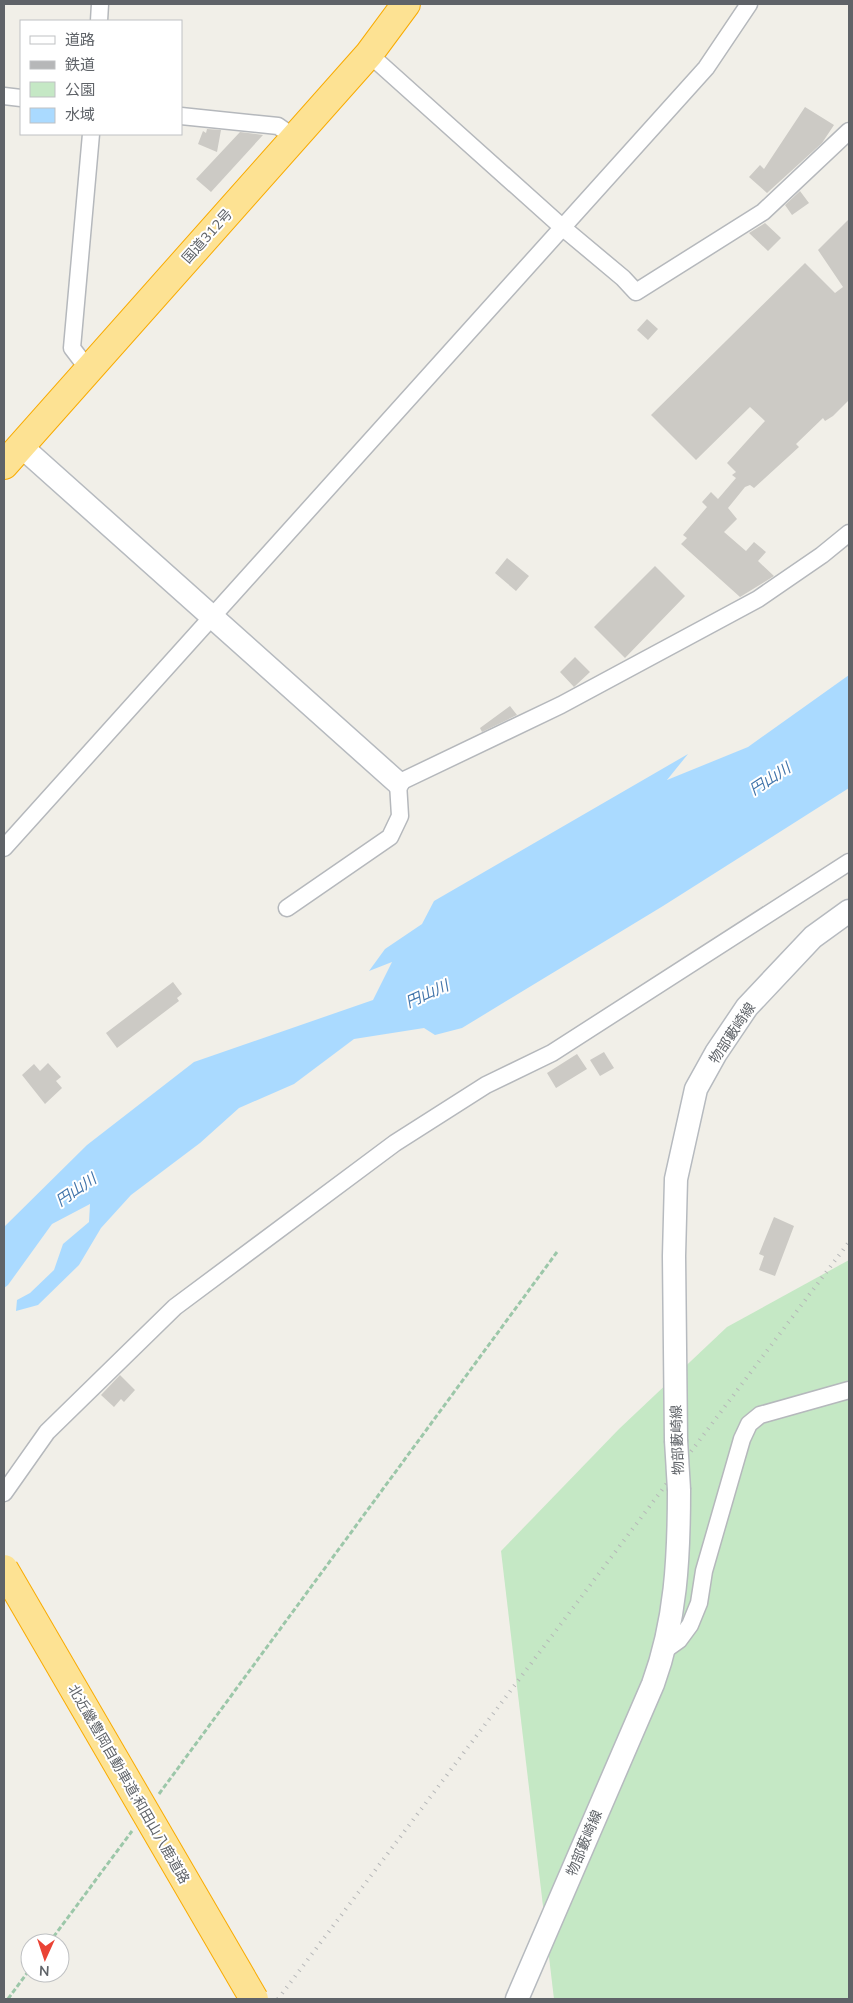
<svg xmlns="http://www.w3.org/2000/svg" width="853" height="2003" viewBox="0 0 853 2003" font-family="'Nunito Sans','Noto Sans JP',sans-serif">
<rect width="100%" height="100%" fill="#f1efe8"/>
<path fill="#c5e8c5" d="M849,1260V1999H554L501,1551L619,1429L727,1327Z"/>
<path fill="#aadaff" d="M849,675V788L663,906L462,1028L435,1035L424,1028L354,1039L294,1084L239,1108L200,1143L131,1195L101,1228L79,1265L38,1305L16,1311L17,1300L30,1293L54,1270L63,1244L89,1222L90,1204L52,1224L8,1285L4,1288V1227L87,1145L194,1062L373,1000L392,962L369,971L385,949L422,924L434,901L688,754L667,780L748,747Z"/>
<path fill="#cccac5" d="M805,107L834,125L822,143L767,193L749,177L760,165L764,169Z
M207,129L221,130L217,152L198,144L203,131L206,133Z
M240,132L263,135L211,192L196,179Z
M800,191L809,203L792,215L785,205Z
M849,219V400L833,416L825,421L823,418L796,444L799,447L754,488L750,485L745,487L728,508L737,519L724,532L746,551L754,542L766,552L758,561L774,576L740,597L681,544L687,538L683,535L707,507L702,502L711,492L718,499L736,478L732,475L736,472L727,463L765,421L750,407L696,460L651,415L805,263L835,293L843,287L818,250Z
M765,223L781,238L768,251L749,233Z
M647,319L658,329L648,340L637,330Z
M507,558L529,576L516,591L495,573Z
M655,566L685,596L625,658L594,627Z
M575,657L590,672L574,687L560,672Z
M510,706L517,715L482,732L480,728Z
M173,982L182,994L177,998L179,1001L117,1048L106,1033Z
M604,1052L614,1068L600,1076L590,1060Z
M577,1054L587,1069L556,1088L547,1073Z
M48,1063L61,1077L56,1081L62,1088L45,1104L22,1075L34,1064L40,1071Z
M774,1217L794,1226L775,1276L759,1270L764,1256L759,1254Z
M120,1375L135,1390L124,1402L121,1399L114,1407L101,1395Z"/>
<g fill="none" stroke-linecap="round" stroke-linejoin="round">
<g stroke="#b5b8bc" stroke-width="19">
<path id="street" d="M99,21L100,4
M369,54L562,227L623,278L636,292L763,212L849,131
M4,96L21,98
M181,116L278,126L295,138
M88,369L72,348L91,134
M4,848L706,68L749,4
M287,908L390,837L400,816L398,783L561,705L758,599L822,555L849,533
M4,1493L47,1432L175,1307L395,1143L486,1085L552,1053L849,862
M665,1650L679,1640L690,1625L699,1603L704,1571L742,1439L749,1424L760,1415L849,1390"/>
</g>
<g stroke="#b6babf" stroke-width="25">
<path id="secondary" d="M22,447L398,783
M676,1440L674,1256L676,1179L696,1089L716,1053L747,1007L813,937L849,911
M517,1999L653,1684C676,1621 679,1558 679,1490"/>
</g>
<g stroke="#f9ab00" stroke-width="30">
<path id="highway" d="M4,465L369,54L406,4"/>
</g>
<path stroke="#9cc7a9" stroke-width="3" stroke-dasharray="5 2.5" stroke-linecap="butt" d="M159,1794L557,1252
M49,1943L132,1831
M8,1999L30,1969"/>
<use href="#street" stroke="#fff" stroke-width="16"/>
<use href="#secondary" stroke="#fff" stroke-width="22"/>
<use href="#highway" stroke="#fde293" stroke-width="28"/>
<path stroke="#b6b7b8" stroke-width="4" stroke-dasharray="1 6" stroke-linecap="butt" d="M278,1999L849,1242"/>
<g stroke="#b6babf" stroke-width="25" stroke-linecap="butt">
<path id="secondary-bridge" d="M676,1440L679,1490"/>
</g>
<g stroke="#f9ab00" stroke-width="30" stroke-linecap="butt">
<path id="highway-bridge" d="M4,1569L254,1999"/>
</g>
<use href="#secondary-bridge" stroke="#fff" stroke-width="22"/>
<use href="#highway-bridge" stroke="#fde293" stroke-width="28"/>
</g>
<g text-anchor="middle" stroke-width="4" stroke-linejoin="round" paint-order="stroke">
<g font-size="14" fill="#5f6368" stroke="#fff">
<text transform="translate(207 236) rotate(-48)" y="5">国道312号</text>
<text transform="translate(732 1033) rotate(-56)" y="5">物部藪崎線</text>
<text transform="translate(677 1440) rotate(-92)" y="5">物部藪崎線</text>
<text transform="translate(129 1784) rotate(60)" y="5">北近畿豊岡自動車道;和田山八鹿道路</text>
<text transform="translate(584 1843) rotate(-67)" y="5">物部藪崎線</text>
</g>
<g font-size="15" font-style="italic" fill="#4174aa" stroke="#fff">
<text transform="translate(770 779) rotate(-33)" y="5">円山川</text>
<text transform="translate(427 994) rotate(-24)" y="5">円山川</text>
<text transform="translate(76 1190) rotate(-34)" y="5">円山川</text>
</g>
</g>
<rect width="853" height="2003" fill="none" stroke="#5f6368" stroke-width="10"/>
<rect x="20" y="20" width="162" height="115" fill="#ffffff" stroke="#bfc1c3"/>
<rect x="30" y="36" width="25" height="8" fill="#ffffff" stroke="#bfc1c3"/>
<text x="65" y="45" font-size="15" fill="#5f6368">道路</text>
<rect x="30" y="61" width="25" height="8" fill="#b6b7b8" stroke="#bfc1c3"/>
<text x="65" y="70" font-size="15" fill="#5f6368">鉄道</text>
<rect x="30" y="82" width="25" height="15" fill="#c5e8c5" stroke="#bfc1c3"/>
<text x="65" y="95" font-size="15" fill="#5f6368">公園</text>
<rect x="30" y="108" width="25" height="15" fill="#aadaff" stroke="#bfc1c3"/>
<text x="65" y="120" font-size="15" fill="#5f6368">水域</text>
<g transform="translate(45 1958) rotate(183)"><circle r="24" fill="#ffffff" stroke="#bfc1c3"/>
<path d="M0-4L9 19L0 12L-9 19Z" fill="#ea4335"/>
<text y="-8" font-size="14" font-weight="bold" text-anchor="middle" fill="#5f6368">N</text>
</g>
</svg>
